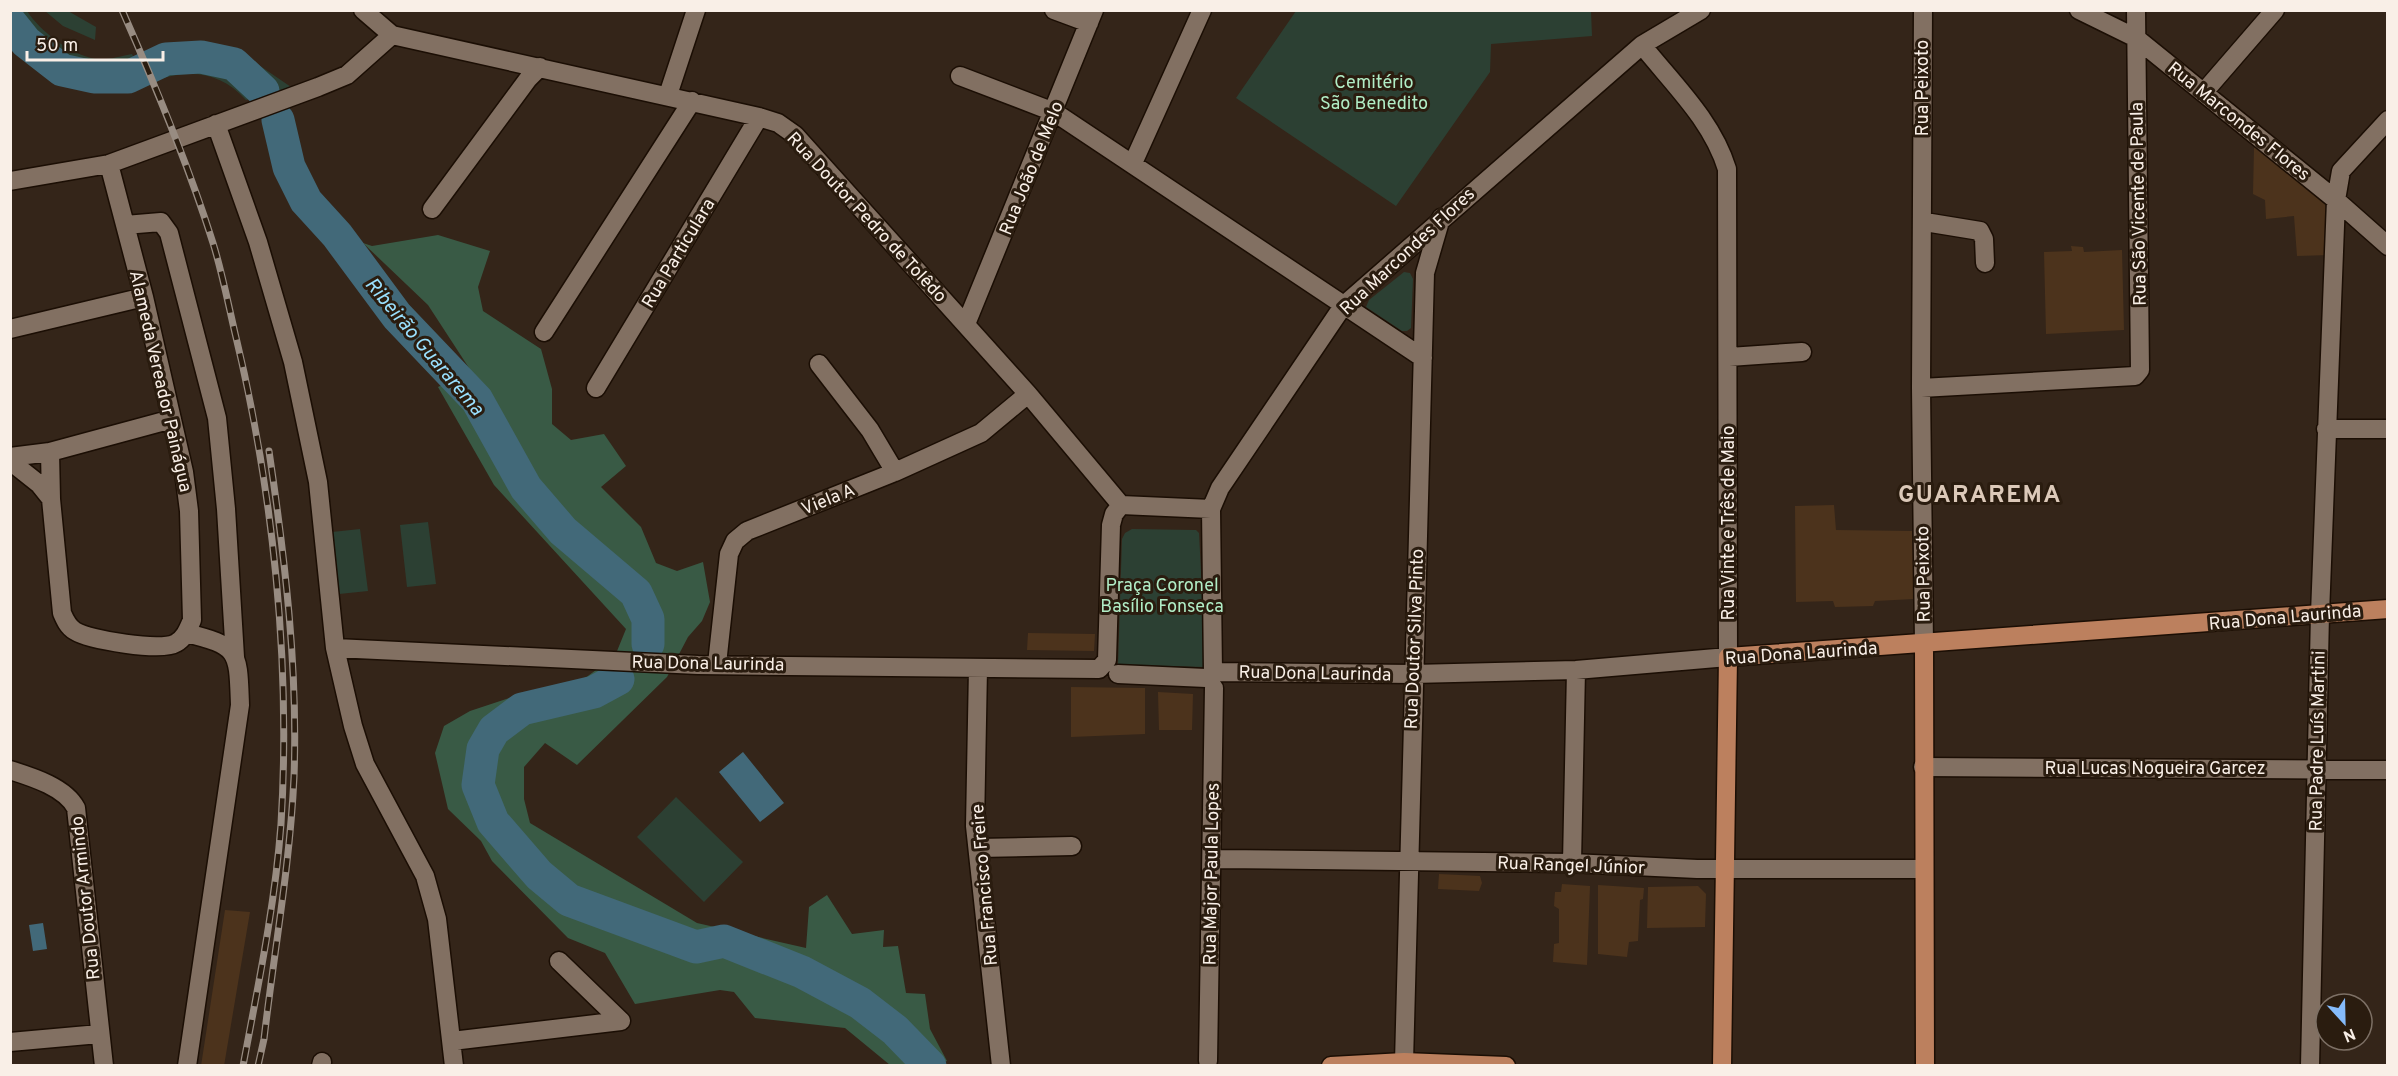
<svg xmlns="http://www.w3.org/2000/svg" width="2398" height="1076" viewBox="0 0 2398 1076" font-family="Overpass,sans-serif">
<rect width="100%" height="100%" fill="#342519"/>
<path fill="#2c4033" d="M10,11H27C41,32 70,54 95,59C106,61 121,56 132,54L146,85L105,87L54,76L11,39Z
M45,11H68L96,27L95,40L63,26Z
M1296,11H1591L1592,36L1491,44L1490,72L1396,206L1236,98Z
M178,44L217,45L244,55L291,87L246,100C222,73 193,69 160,79L147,51Z
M1404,272L1410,273L1413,279L1411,328L1407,331H1402L1366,307L1369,300Z
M428,522L436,584L407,587L400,525Z
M360,529L368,591L339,594L332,532Z
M1132,529L1196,530L1199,533L1206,667L1118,665L1122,539L1125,533Z
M676,797L743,862L704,902L637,837Z"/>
<path fill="#395a45" d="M438,235L490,251L478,287L483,311L541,349L552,389V424L571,440L604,434L626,466L601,487L641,527L656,563L677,571L703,562L710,602L702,621L688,637L667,677L577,765L545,743L524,767V799L530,823L697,923L806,948L809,907L827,895L852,934L884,930L883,947L898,946L906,993L925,994L930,1029L947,1061L937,1065H890L845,1028L755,1018L734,992L720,990L635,1004L605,953L568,938L492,861L481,841L448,809L435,753L444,726L470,711L512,697L577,684L615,656L626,629L494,485L438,387L471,371L428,305L363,243L372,246Z"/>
<path fill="#426979" d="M743,752L784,803L760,822L719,772Z
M43,923L47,949L33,951L29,925Z"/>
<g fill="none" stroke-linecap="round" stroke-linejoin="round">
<path stroke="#426979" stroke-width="33" d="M10,22L26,42L62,70L94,77H128L166,59L201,57L234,64L263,91
M278,120L289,167L306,201L337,235L397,316L477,400L526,488L563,531L636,593L648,619V644
M618,679L594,692L522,709L494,730L483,749L478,785L493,822L539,875L569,900L696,947L724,941L802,972L860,1003L895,1030L930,1066"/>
</g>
<path fill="#4c331c" d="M2261,143L2320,194L2331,217L2330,255L2297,256L2294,216L2266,219L2265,200L2253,194L2254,148Z
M2071,246L2083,247L2084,252L2122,250L2124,330L2046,334L2044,252L2072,251Z
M1834,505L1836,530L1912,531L1914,599L1875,601L1873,606L1835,607L1833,601L1796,602L1795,506Z
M1028,633L1095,634L1094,651L1027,650Z
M1071,687L1145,688V734L1071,737Z
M1158,692L1193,694L1192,730H1159Z
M1439,874L1480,876L1482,883L1479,891L1438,889Z
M1562,884L1590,886L1587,965L1553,962L1554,944L1559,943V909L1554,906L1555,892H1561Z
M1598,885L1644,888L1643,899L1640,900L1638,941L1629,942L1627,957L1598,954Z
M1698,886L1706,894L1705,927L1647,928L1648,887Z
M225,910L250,912L224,1066H201Z"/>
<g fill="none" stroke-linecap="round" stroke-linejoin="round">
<g stroke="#1b0e04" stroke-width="21">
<path id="minor" d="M363,10L392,35L759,117L778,123L795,135L1028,394L1121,505
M1054,10L1089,23
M1923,10L1921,388L1924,644
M2079,10L2136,38L2336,200L2388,246
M1642,45C1673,84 1712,120 1727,169L1728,657L1576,670L1413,674L1213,672L1211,509L1220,488L1343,306L1642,45L1701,10
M960,76L1054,112L1423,358
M2204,92L2275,10
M668,95L696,10
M216,124L258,242L293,362L318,482L335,648L353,726L365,764L425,876L437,919L454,1066
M1133,163L1202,10
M10,181L109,164L318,87L347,75L392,35
M432,209L528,79L540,67
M125,225L161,222L169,233L217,418L226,509L235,657
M1922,225L1931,223L1980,231L1984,239L1985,263
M966,324L1094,10
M10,329L144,297
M544,332L692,101
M1729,357L1802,352
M819,364L870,430L895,472
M596,388L759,117
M1921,388L2135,376L2140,370L2136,10
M2326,429H2388
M50,452L51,499L62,613C65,620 68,627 75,631C89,640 162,652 176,643C185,638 188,629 192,620L189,511L184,472L144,297L109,164
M10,457L50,452L172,419
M10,461L39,484L51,499
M1121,505L1211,509
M186,633C240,646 238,651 240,705L187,1066
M335,648L698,665L1099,669L1107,660L1111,525L1114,514L1121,505
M717,664L729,554L735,541L747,531L895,472L981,433L1028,394
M978,668L975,826L1001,1066
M1118,674L1206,678
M1923,767L2388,770
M10,770C32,777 65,787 76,808L104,1066
M978,848L1072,846
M1218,859L1572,863L1697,869H1923
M1572,863L1576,670
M452,1041L621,1021L559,961
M10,1042L99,1034
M1208,1061L1214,688
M1404,1062L1425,273L1441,218
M321,1066L322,1062
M2310,1066L2320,614L2336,200L2341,171L2388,120"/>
</g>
<g stroke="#1b0e04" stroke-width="21">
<path id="major" d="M1924,644L1925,1066
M1331,1066L1404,1062L1506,1066
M1722,1066L1728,657L2388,609"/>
</g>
<use href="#minor" stroke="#827062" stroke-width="18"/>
<use href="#major" stroke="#bc805e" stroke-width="18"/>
<g stroke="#988c82" stroke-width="7">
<path id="rail" d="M122,10C156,87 188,164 213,243C222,272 228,303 235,333C273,490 291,662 281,824C275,905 258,986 243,1066
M258,1066L264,1039C274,952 290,865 294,777C298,668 285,559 269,451"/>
</g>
<use href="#rail" stroke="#2a1c0f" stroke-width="4.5" stroke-dasharray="14" stroke-linecap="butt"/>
</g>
<g text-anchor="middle" stroke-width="6" stroke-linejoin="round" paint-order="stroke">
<g font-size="18" fill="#b1edc6" stroke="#2a1c0f">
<text x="1374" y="88">Cemitério<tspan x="1374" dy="21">São Benedito</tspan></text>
<text x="1162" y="591">Praça Coronel<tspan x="1162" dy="21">Basílio Fonseca</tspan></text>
</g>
<g font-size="18" fill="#f9efe7" stroke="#2a1c0f">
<text transform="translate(1922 88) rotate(-90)" y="6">Rua Peixoto</text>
<text transform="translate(2239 121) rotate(39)" y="6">Rua Marcondes Flores</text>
<text transform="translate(1031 168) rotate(-68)" y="6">Rua João de Melo</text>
<text transform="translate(2138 204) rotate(-91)" y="6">Rua São Vicente de Paula</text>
<text transform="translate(867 217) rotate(47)" y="6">Rua Doutor Pedro de Tolêdo</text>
<text transform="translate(1407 251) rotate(-43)" y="6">Rua Marcondes Flores</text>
<text transform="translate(678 253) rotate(-59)" y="6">Rua Particulara</text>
<text transform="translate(161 381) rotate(77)" y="6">Alameda Vereador Painágua</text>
<text transform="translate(828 499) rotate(-22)" y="6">Viela A</text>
<text transform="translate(1728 523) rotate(-90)" y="6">Rua Vinte e Três de Maio</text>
<text transform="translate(1923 574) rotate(-91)" y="6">Rua Peixoto</text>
<text transform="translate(2285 617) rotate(-5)" y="6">Rua Dona Laurinda</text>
<text transform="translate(1414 639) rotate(-88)" y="6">Rua Doutor Silva Pinto</text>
<text transform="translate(1801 653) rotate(-4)" y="6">Rua Dona Laurinda</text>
<text transform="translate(708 663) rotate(1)" y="6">Rua Dona Laurinda</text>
<text transform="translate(1315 673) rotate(1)" y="6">Rua Dona Laurinda</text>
<text transform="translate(2317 741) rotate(-89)" y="6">Rua Padre Luís Martini</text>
<text x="2155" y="774">Rua Lucas Nogueira Garcez</text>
<text transform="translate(1571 865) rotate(2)" y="6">Rua Rangel Júnior</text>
<text transform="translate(1211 874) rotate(-89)" y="6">Rua Major Paula Lopes</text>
<text transform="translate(984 885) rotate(-95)" y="6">Rua Francisco Freire</text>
<text transform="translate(85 898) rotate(-96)" y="6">Rua Doutor Armindo</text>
</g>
<g font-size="20" font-style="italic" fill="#9ae0fe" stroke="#2a1c0f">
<text transform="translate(425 346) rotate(50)" y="7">Ribeirão Guararema</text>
</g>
<g font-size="24" font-weight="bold" letter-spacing="1.5" fill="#dcc9b9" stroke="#2a1c0f">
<text x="1980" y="502">GUARAREMA</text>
</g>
</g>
<rect width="2398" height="1076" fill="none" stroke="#f9efe7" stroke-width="24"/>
<g transform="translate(2344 1022) rotate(158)"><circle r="28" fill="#2a1c0f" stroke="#7d7065" stroke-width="1.5"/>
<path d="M0-4.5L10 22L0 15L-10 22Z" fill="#85bbfb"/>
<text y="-9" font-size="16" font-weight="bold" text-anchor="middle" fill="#f9efe7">N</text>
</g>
<path d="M27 51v9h136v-9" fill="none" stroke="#f9efe7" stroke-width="3"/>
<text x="36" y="51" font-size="18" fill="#f9efe7" stroke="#2a1c0f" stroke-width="4.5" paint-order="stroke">50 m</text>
</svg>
